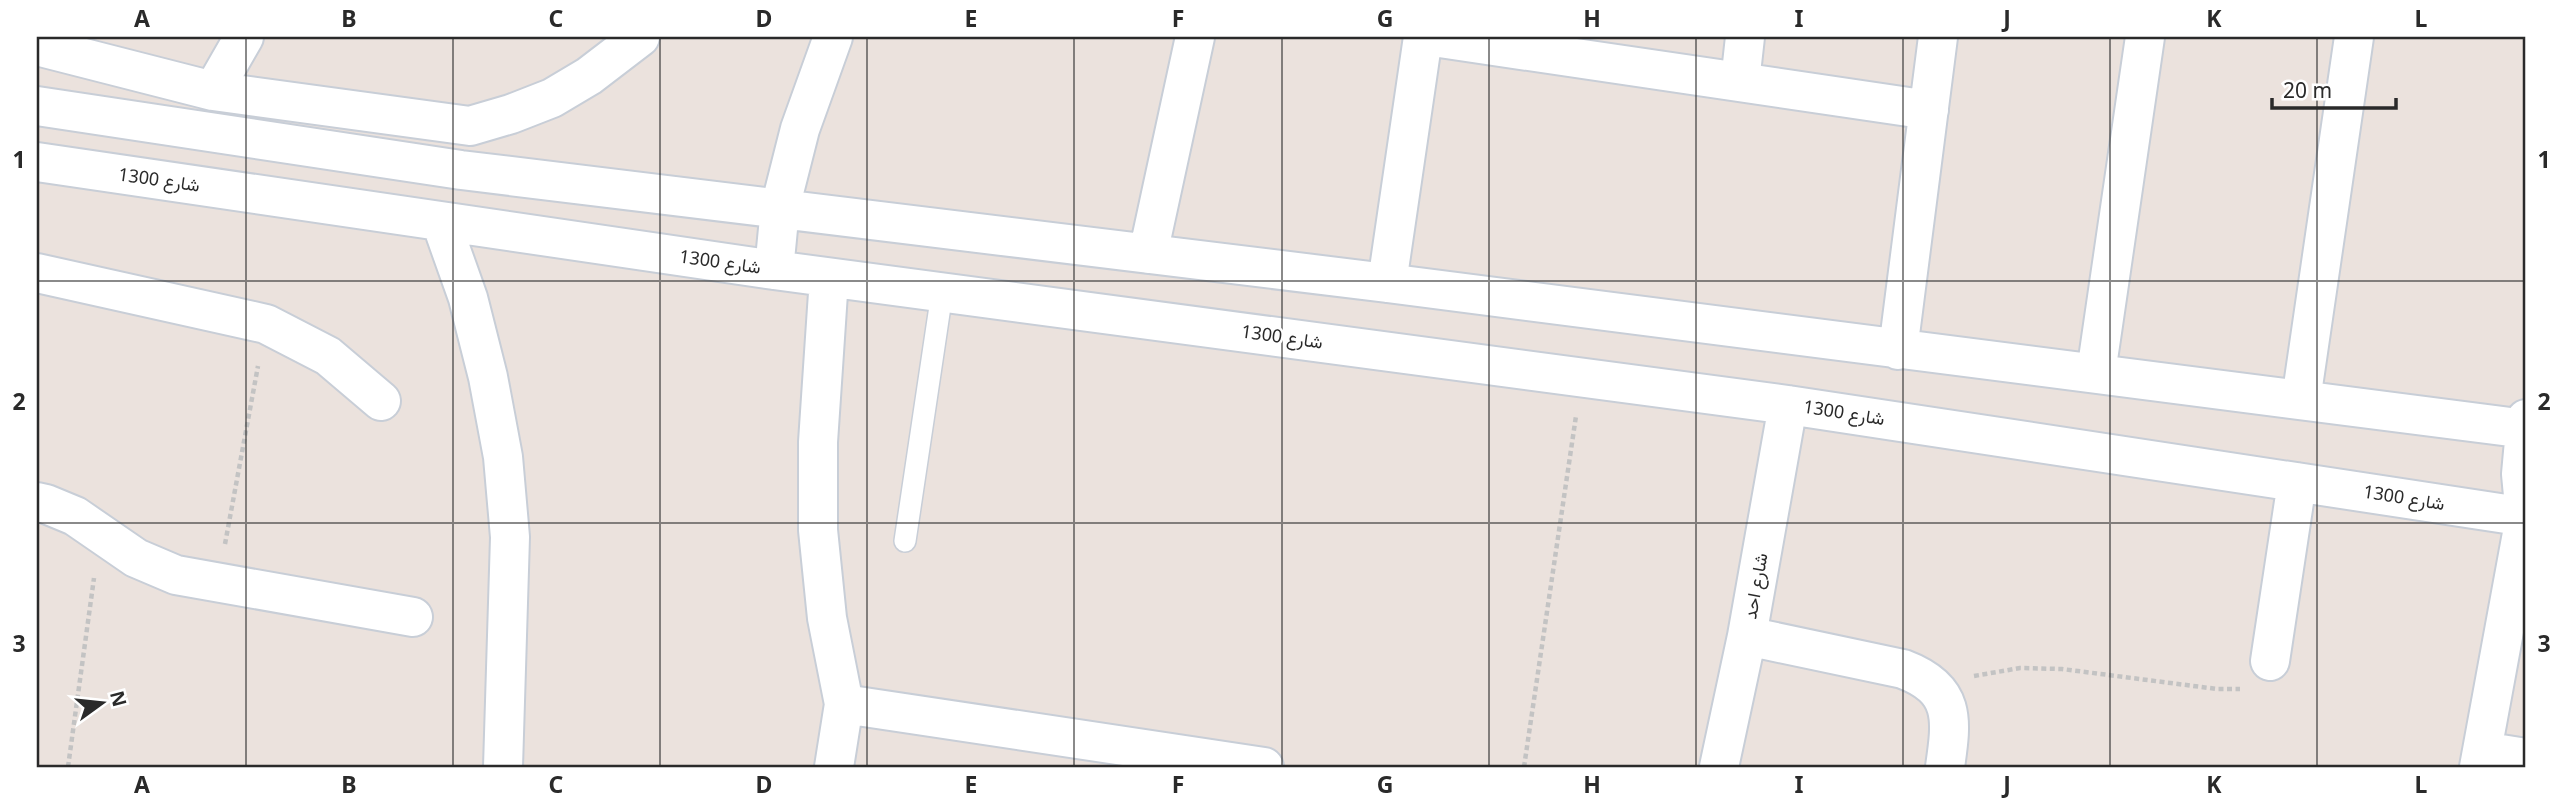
<svg xmlns="http://www.w3.org/2000/svg" width="2563" height="804" viewBox="0 0 2563 804" font-family="'Noto Sans',Vazirmatn,sans-serif">
<rect width="100%" height="100%" fill="#ebe2dd"/>
<g fill="none" stroke-linecap="round" stroke-linejoin="round">
<g stroke="#c8ced7" stroke-width="24">
<path id="service" d="M905,541L942,293"/>
</g>
<g stroke="#c8ced7" stroke-width="42">
<path id="minor" d="M1433,37L1929,110
M37,46L213,91L470,126L511,114L552,98L589,76L640,37
M1740,82L1745,37
M213,91L244,37
M37,106L461,170L1387,283L2526,429
M37,162L774,270L1788,405L2526,517
M441,222L468,298L488,377L503,457L510,537L503,767
M1148,254L1195,37
M774,270L780,208L800,129L833,37
M37,273L266,324L328,356L381,401
M829,278L818,442V530L827,618L844,704L834,767
M1387,283L1423,37
M1898,350L1938,37
M2096,373L2145,37
M2301,400L2354,37
M37,502L46,504L75,516L136,558L176,575L413,617
M1747,636L1903,669C1956,689 1952,719 1945,767
M2270,661L2297,482
M844,704L1264,767
M2482,751L2526,758
M1719,767L1747,636L1788,405
M2479,767L2525,517L2521,474L2526,419"/>
</g>
<path stroke="#c3c3c3" stroke-width="4.5" stroke-dasharray="5 3.5" stroke-linecap="butt" d="M225,544L258,366
M1974,676L2020,668L2062,669L2217,689H2240
M68,767L94,578
M1524,767L1576,416"/>
<use href="#service" stroke="#fff" stroke-width="21"/>
<use href="#minor" stroke="#fff" stroke-width="38"/>
</g>
<path fill="none" stroke="#2a2a2a" stroke-width="2" stroke-opacity="0.55" d="M246,37V767M453,37V767M660,37V767M867,37V767M1074,37V767M1282,37V767M1489,37V767M1696,37V767M1903,37V767M2110,37V767M2317,37V767M37,281H2526M37,523H2526"/>
<g text-anchor="middle" stroke-width="5" stroke-linejoin="round" paint-order="stroke">
<g font-size="18" fill="#2a2a2a" stroke="#fff">
<text transform="translate(159 180) rotate(8)" y="6">شارع 1300</text>
<text transform="translate(720 262) rotate(8)" y="6">شارع 1300</text>
<text transform="translate(1282 337) rotate(8)" y="6">شارع 1300</text>
<text transform="translate(1844 413) rotate(9)" y="6">شارع 1300</text>
<text transform="translate(2404 498) rotate(9)" y="6">شارع 1300</text>
<text transform="translate(1756 586) rotate(-80)" y="6">شارع احد</text>
</g>
</g>
<rect width="2563" height="804" fill="none" stroke="#ffffff" stroke-width="77"/>
<g transform="translate(102 703) rotate(75)" stroke="#ffffff" stroke-width="5" paint-order="stroke">
<path d="M0-5L12 26L0 18L-12 26Z" fill="#2a2a2a"/>
<text y="-10" font-size="19" font-weight="bold" text-anchor="middle" fill="#2a2a2a">N</text>
</g>
<path d="M2272 98v10h124v-10" fill="none" stroke="#2a2a2a" stroke-width="3.5"/>
<text x="2283" y="98" font-size="21" fill="#2a2a2a" stroke="#ffffff" stroke-width="5" paint-order="stroke">20 m</text>
<rect x="38" y="38" width="2486" height="728" fill="none" stroke="#2a2a2a" stroke-width="2.5"/>
<g font-size="23" text-anchor="middle" font-weight="bold" fill="#2a2a2a">
<text x="142" y="27">A</text>
<text x="349" y="27">B</text>
<text x="556" y="27">C</text>
<text x="764" y="27">D</text>
<text x="971" y="27">E</text>
<text x="1178" y="27">F</text>
<text x="1385" y="27">G</text>
<text x="1592" y="27">H</text>
<text x="1799" y="27">I</text>
<text x="2007" y="27">J</text>
<text x="2214" y="27">K</text>
<text x="2421" y="27">L</text>
<text x="19" y="168">1</text>
<text x="2544" y="168">1</text>
<text x="19" y="410">2</text>
<text x="2544" y="410">2</text>
<text x="19" y="652">3</text>
<text x="2544" y="652">3</text>
<text x="142" y="793">A</text>
<text x="349" y="793">B</text>
<text x="556" y="793">C</text>
<text x="764" y="793">D</text>
<text x="971" y="793">E</text>
<text x="1178" y="793">F</text>
<text x="1385" y="793">G</text>
<text x="1592" y="793">H</text>
<text x="1799" y="793">I</text>
<text x="2007" y="793">J</text>
<text x="2214" y="793">K</text>
<text x="2421" y="793">L</text>
</g>
</svg>
